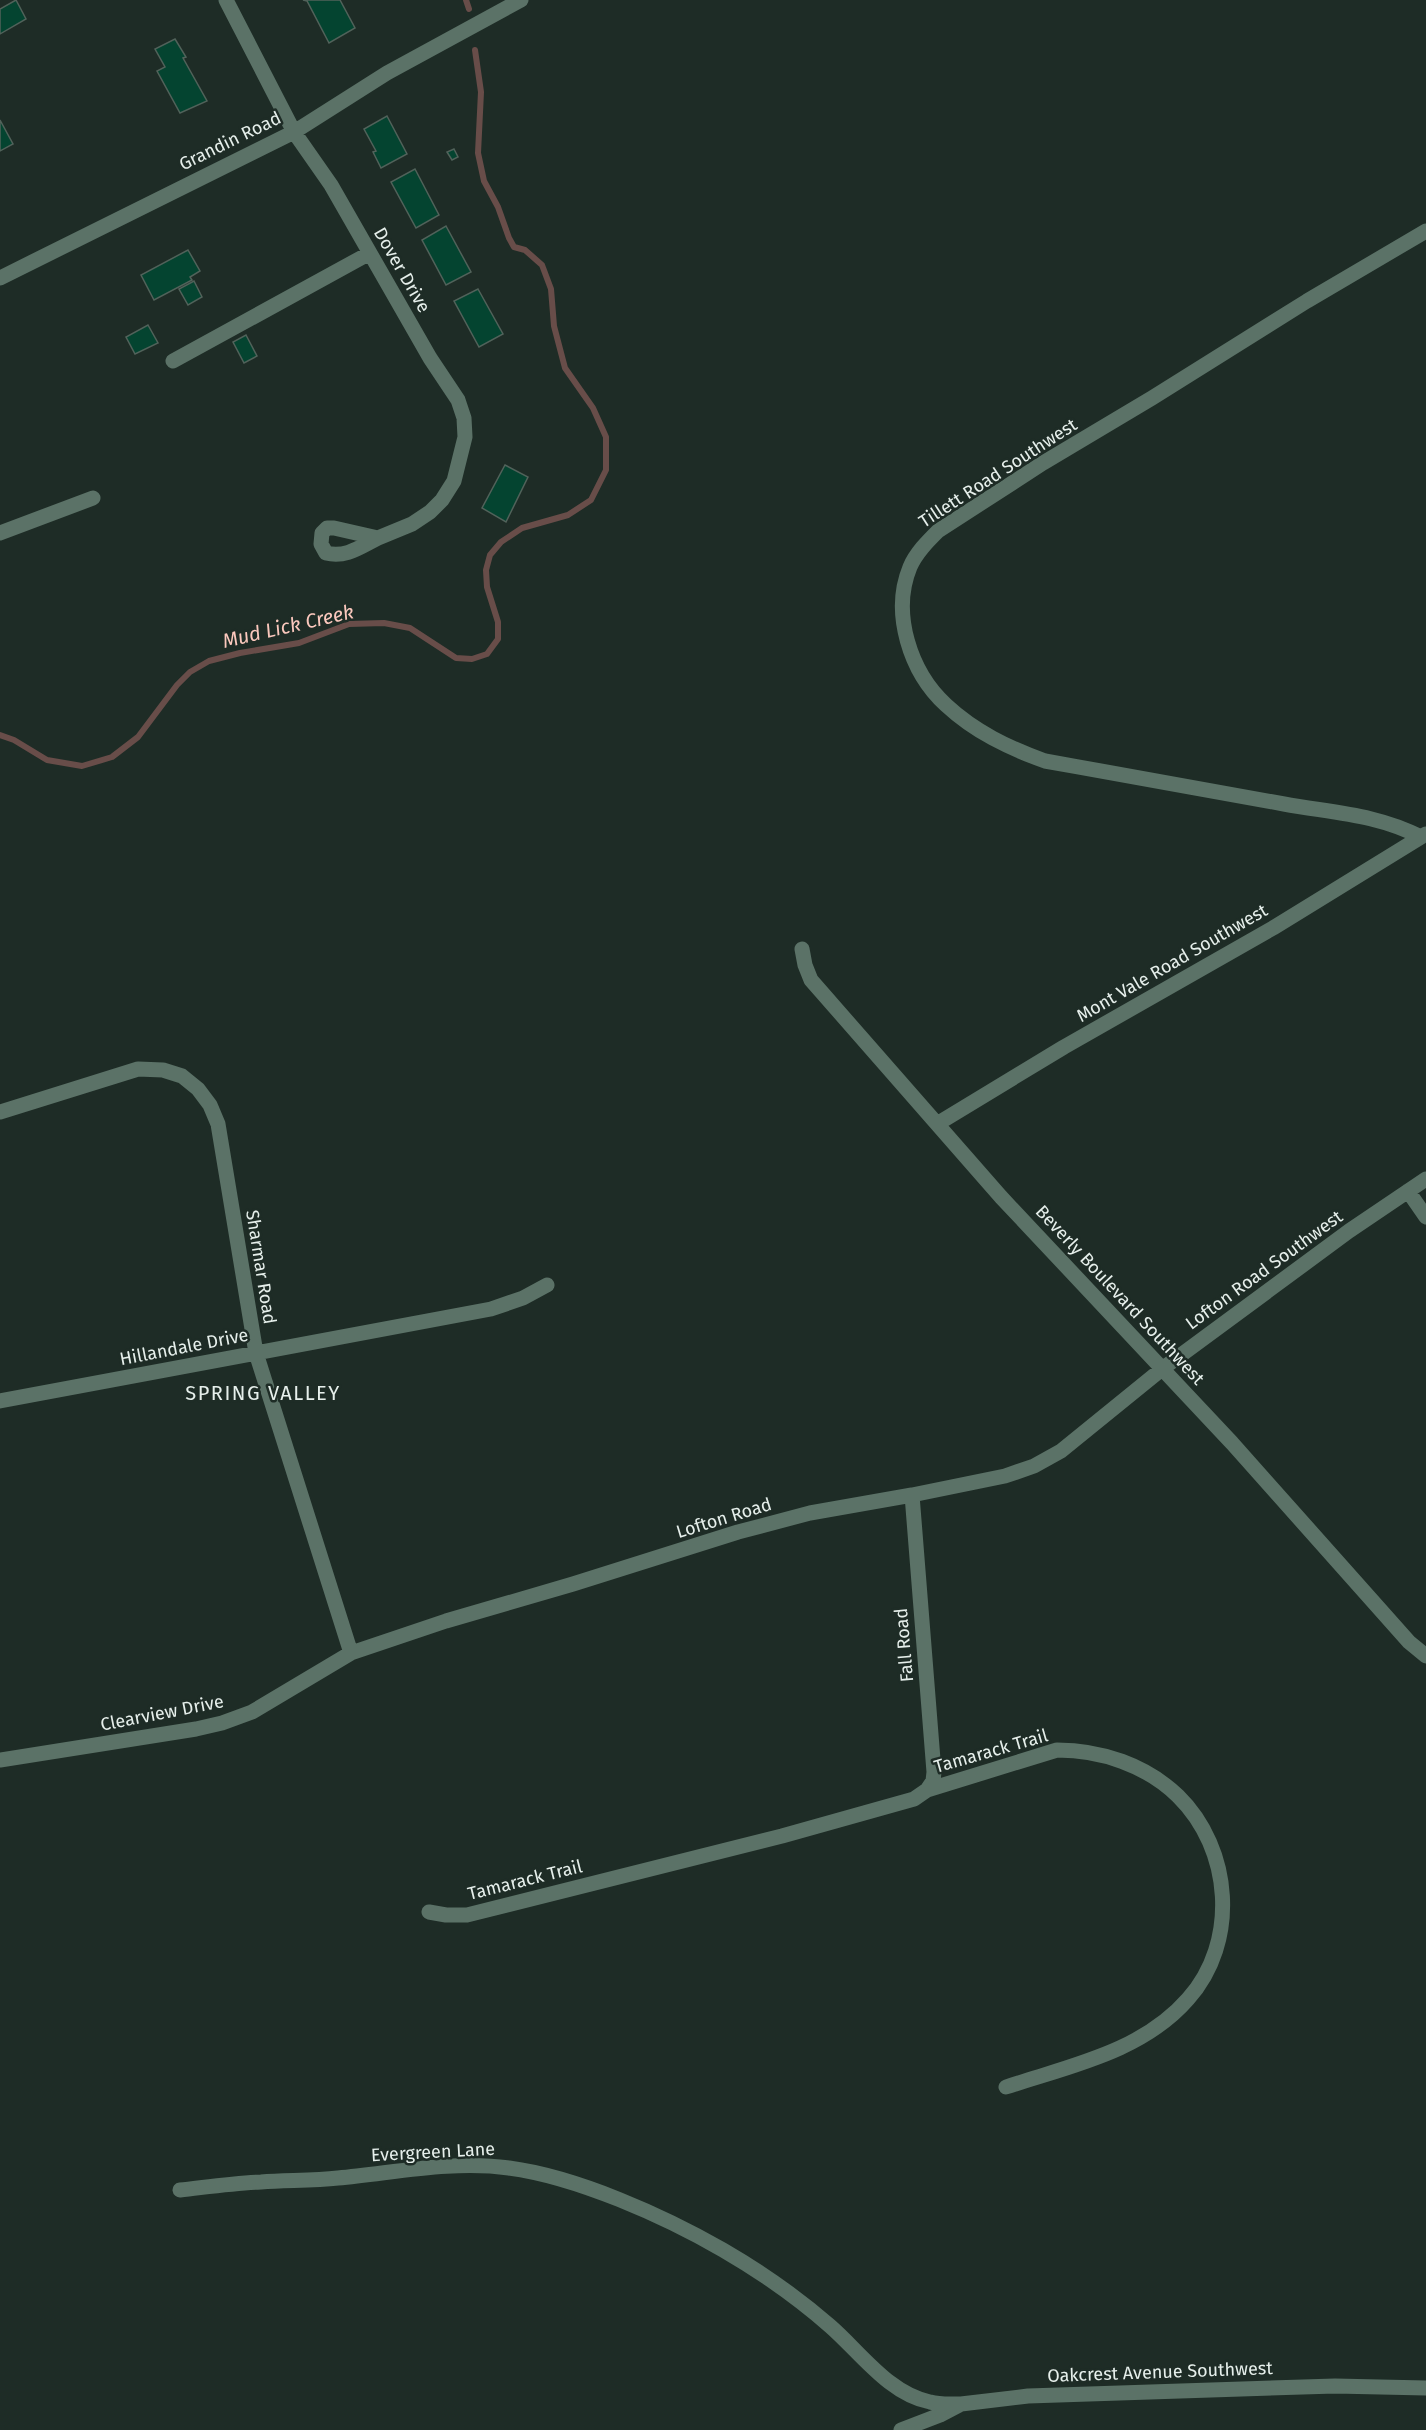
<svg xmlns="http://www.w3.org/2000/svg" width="1426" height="2430" viewBox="0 0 1426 2430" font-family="'Fira Sans',sans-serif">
<rect width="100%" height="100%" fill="#1e2c26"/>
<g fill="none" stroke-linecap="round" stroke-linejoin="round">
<path stroke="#684d49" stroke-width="6" d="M466,0L469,9
M0,735L14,740L47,760L82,766L112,757L138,737L177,685L190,672L209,661L240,653L299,643L349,624L384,623L410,628L456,658L472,659L487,654L498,639V622L487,587L486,570L490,555L501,542L522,528L568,515L591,500L606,470V437L593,408L565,368L554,326L551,289L542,265L525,250L514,247L509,238L498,207L484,181L478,153L481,92L475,50"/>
</g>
<path fill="#044430" stroke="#51625a" stroke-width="1.5" d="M16,0L26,19L0,34V9Z
M303,0H340L355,28L329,43L307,1Z
M175,39L186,57L183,58L207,101L180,113L157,71L165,67L155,49Z
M387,116L407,154L381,168L373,152L376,151L364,129Z
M0,120L13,144L0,151Z
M454,149L458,157L452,160L447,152Z
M415,169L439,215L416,228L391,182Z
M446,226L471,272L446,285L422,240Z
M188,250L200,271L190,277L192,280L154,300L141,275Z
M194,281L202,297L188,305L179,289Z
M478,289L503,334L479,347L454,301Z
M148,325L158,343L135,354L126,337Z
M246,335L257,356L244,363L233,342Z
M505,465L528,477L506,522L482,508Z"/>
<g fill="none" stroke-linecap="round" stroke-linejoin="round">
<path stroke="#5b7267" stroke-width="15" d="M226,0L294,132L331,185L430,358L458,400L464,418L465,437L454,481L442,500L430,512L412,524L378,538L334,528H327L322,533L321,544L326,553C346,558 360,547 378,538
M0,278L294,132L387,73L521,0
M173,361L370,253
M0,533L93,498
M1421,837C1376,814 1334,813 1284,804C1205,790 1125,775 1045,761C1009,748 975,732 946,705C910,672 891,613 910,567C916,553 927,542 938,531L1043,463L1152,398L1307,301L1426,231
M802,949L805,965L811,980L1001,1197L1232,1443L1409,1642L1426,1656
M0,1112L138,1069L163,1070L182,1076L198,1089L210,1105L218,1124L256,1353L351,1653
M937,1124L1064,1047L1273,928L1426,834
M1408,1191L1426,1217
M0,1401L491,1309L523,1298L547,1285
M912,1495L934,1772L933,1781L927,1790
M0,1760L196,1729L222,1723L252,1712L351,1653L446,1621L573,1584L738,1532L810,1513L912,1495L1005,1476L1034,1466L1061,1451L1162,1369L1349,1231L1426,1179
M429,1912L446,1915H467L782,1836L914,1799L927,1790L1057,1750C1101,1750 1146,1765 1178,1796C1232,1849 1239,1942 1188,1999C1142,2052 1069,2066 1006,2087
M180,2190C207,2187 234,2183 261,2182C286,2180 312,2181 338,2178C394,2173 452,2160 509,2168C577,2177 664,2216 723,2250C761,2272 798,2298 830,2326C860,2352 889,2394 930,2402C940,2405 951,2404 961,2404
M901,2430L940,2415L961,2404L1028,2396L1335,2386L1426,2388"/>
</g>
<g text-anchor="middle" stroke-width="5" stroke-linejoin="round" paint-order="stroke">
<g font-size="18" fill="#e6efeb" stroke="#1e2c26">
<text transform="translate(230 141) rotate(-26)" y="6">Grandin Road</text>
<text transform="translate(402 270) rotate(60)" y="6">Dover Drive</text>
<text transform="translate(998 473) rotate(-33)" y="6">Tillett Road Southwest</text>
<text transform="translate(1172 963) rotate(-30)" y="6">Mont Vale Road Southwest</text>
<text transform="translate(261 1267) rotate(81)" y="6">Sharmar Road</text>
<text transform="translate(1264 1270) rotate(-36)" y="6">Lofton Road Southwest</text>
<text transform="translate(1120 1295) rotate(47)" y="6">Beverly Boulevard Southwest</text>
<text transform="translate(184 1347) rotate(-11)" y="6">Hillandale Drive</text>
<text transform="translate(724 1518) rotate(-17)" y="6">Lofton Road</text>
<text transform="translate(904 1645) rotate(-95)" y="6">Fall Road</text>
<text transform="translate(162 1713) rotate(-11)" y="6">Clearview Drive</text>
<text transform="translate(991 1751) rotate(-16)" y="6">Tamarack Trail</text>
<text transform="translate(525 1880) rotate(-14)" y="6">Tamarack Trail</text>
<text transform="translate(433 2152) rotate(-3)" y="6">Evergreen Lane</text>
<text transform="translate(1160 2372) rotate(-2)" y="6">Oakcrest Avenue Southwest</text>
</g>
<g font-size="20" font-style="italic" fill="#fbc8bd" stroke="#1e2c26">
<text transform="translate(288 626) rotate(-13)" y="7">Mud Lick Creek</text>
</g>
<g font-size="20" letter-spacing="1.5" fill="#e6efeb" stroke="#1e2c26">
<text x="263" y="1400">SPRING VALLEY</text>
</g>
</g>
</svg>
